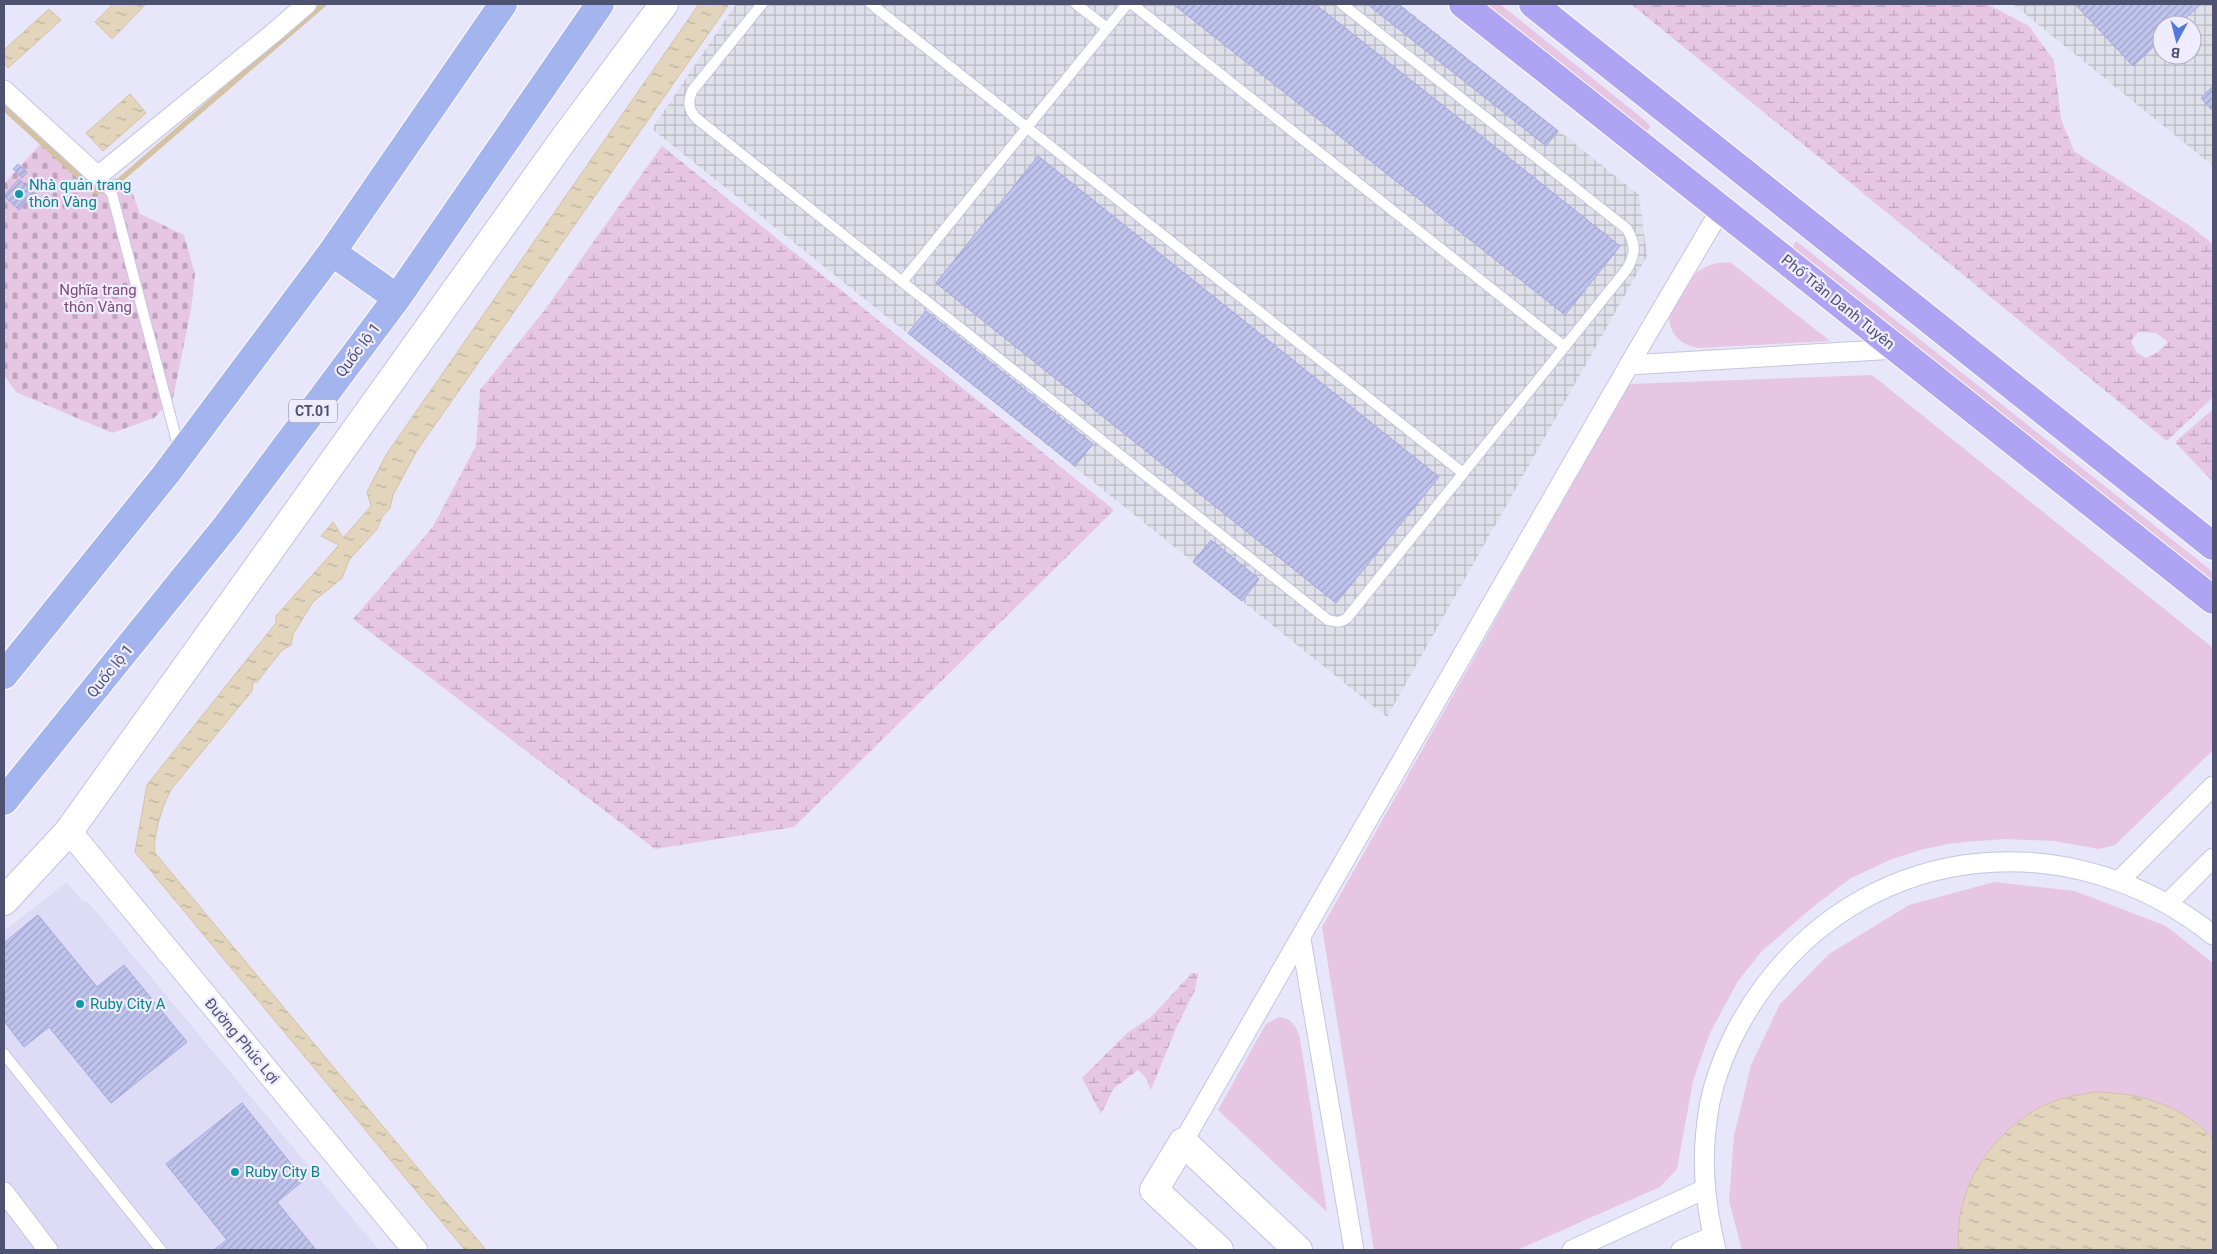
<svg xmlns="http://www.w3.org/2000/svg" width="2217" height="1254" viewBox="0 0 2217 1254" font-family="Roboto,sans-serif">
<defs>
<pattern id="industrial-grid" width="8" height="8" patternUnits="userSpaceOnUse" patternTransform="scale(1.25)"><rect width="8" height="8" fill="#e0e0eb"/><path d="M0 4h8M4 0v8" fill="none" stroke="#b8b8c3"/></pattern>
<pattern id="wetland-marsh" width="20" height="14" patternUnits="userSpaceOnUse" patternTransform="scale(1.25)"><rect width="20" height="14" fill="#e6c6e3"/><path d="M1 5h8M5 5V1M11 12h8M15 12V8" fill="none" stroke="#bda3bc"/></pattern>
<pattern id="cemetery-stones" width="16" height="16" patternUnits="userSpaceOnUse" patternTransform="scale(1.25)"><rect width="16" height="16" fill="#e6c6e3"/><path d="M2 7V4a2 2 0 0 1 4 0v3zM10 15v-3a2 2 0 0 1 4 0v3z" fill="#bda3bc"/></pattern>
<pattern id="water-ripples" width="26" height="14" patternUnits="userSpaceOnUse" patternTransform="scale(1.25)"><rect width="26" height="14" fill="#e2d5bc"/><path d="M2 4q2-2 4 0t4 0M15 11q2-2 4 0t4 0" fill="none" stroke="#b9af9d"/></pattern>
<pattern id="building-hatch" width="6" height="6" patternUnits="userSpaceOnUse" patternTransform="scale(1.25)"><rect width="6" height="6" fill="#c0c4ed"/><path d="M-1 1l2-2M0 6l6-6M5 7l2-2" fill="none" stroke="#9ea2c4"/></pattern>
</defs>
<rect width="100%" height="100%" fill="#e8e6fa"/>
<path fill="#dddbf6" d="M67,882L82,901L88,902L379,1250H4V931Z"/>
<path fill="url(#industrial-grid)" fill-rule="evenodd" d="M736,4H1400L1639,195L1647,256L1387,717L652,129Z
M2013,4H2213V166ZM2162,25H2192V55H2162Z"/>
<path fill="#e6c6e3" d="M1483,4H1500L1648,123L1650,127L1648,130L1643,132Z
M1796,241L2213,572V583L1792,248Z
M1730,262L1830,341L1698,348C1679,344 1669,334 1669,314C1685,285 1692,263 1730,262Z
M1872,375L2213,648V750L2115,845L2099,849L2054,841L2005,839L1954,843L1924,849L1892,859L1851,878L1814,906L1762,951L1738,981L1710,1033L1693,1081L1677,1169L1660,1187L1517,1250H1374L1322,927L1629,384Z
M1994,882L2075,891L2166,926L2213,963V1250H1742L1729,1201L1734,1136L1751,1065L1780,1004L1829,954L1909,905Z
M1279,1017C1292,1018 1297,1027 1300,1039L1327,1212L1218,1110L1266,1024Z"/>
<path fill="url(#wetland-marsh)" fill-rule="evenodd" d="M1631,4H1987L2029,26L2054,61L2061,119L2074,151L2190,226L2213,244V397L2167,441ZM2138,332L2156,333L2168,342L2158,352L2146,358L2136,352L2131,341Z
M662,146L1114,510L794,827L655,849L353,619L432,528L476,446L480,390L544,311Z
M2213,409V482L2175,442Z
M1192,973L1198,974L1195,990L1177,1026L1151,1090L1146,1078L1138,1070L1114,1088L1101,1114L1082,1078L1127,1033L1151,1017Z"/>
<path fill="url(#cemetery-stones)" d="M44,140L99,188L115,178L132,192L140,214L184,235L195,274L191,309L173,398L154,418L112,433L16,392L4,375V184Z"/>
<path fill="url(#water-ripples)" stroke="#d3c3a3" d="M113,4H146L112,39L95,22Z
M699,4H729L416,452L393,495L390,508L382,517L377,529L349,560L342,578L313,602L293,634L291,645L282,650L257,682H253L252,691L173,787C164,799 152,838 155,853L486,1250H465L135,852L147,785L276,623V616L339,545L321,536L333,522L343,538L371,506L367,492L386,455Z
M49,9L61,20L8,68L4,63V50Z
M130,94L146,113L103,151L86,133Z
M2095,1092C2140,1093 2183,1105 2213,1139V1250H1959C1953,1188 1992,1130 2047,1104C2062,1097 2079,1095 2095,1092Z"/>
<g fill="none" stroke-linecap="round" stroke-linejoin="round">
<path stroke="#d3c3a3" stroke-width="5.5" d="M4,108L95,191H103L121,179L324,4"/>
</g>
<path fill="url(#building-hatch)" stroke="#a2a8de" d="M1173,4H1315L1620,246L1565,315Z
M1367,4H1398L1558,131L1546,146Z
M2075,4H2201L2178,25H2162V39L2133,66Z
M2213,86V111L2201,98Z
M1038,156L1439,477L1336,603L936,283Z
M18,164L27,172L22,178L13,169Z
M19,179L34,193L19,210L4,196Z
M926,311L1093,444L1075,466L908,333Z
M1211,540L1259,579L1242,601L1193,562Z
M38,915L97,987L124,965L187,1042L111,1103L49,1027L24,1047L4,1021V943Z
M242,1103L304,1180L277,1202L316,1250H214L227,1240L166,1164Z"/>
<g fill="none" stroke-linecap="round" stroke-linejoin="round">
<g stroke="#c5c5e0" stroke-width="12">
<path id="service" d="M762,4L692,91C688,102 688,109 696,118L1328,620C1336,622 1340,623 1347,618L1627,269C1636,253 1636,245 1627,229L1342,4
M871,4L1463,473
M1076,4L1107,28
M1132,4L1565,347
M98,176L112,194L179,449
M902,282L1127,4
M4,1054L161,1250"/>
</g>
<g stroke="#c5c5e0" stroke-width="21">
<path id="minor" d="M4,90L98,176L272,34L307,4
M1629,365L1897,349
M2120,880L2213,786
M2168,903L2213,858
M1301,939L1354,1250
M1183,1142L1629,365L1721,209
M4,1192L48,1250
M1572,1250L1705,1189
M1681,1250L1713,1236
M1716,1250C1704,1198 1700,1155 1710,1102C1719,1060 1740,1018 1765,985C1875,839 2073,823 2213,935"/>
</g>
<g stroke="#c5c5e0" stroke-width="26">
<path id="tertiary" d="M69,831L415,1250"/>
</g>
<g stroke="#c3c3e4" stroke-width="30">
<path id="secondary" d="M4,901L69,831L561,143L664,4
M1219,1250L1154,1190L1183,1142L1298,1250"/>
</g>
<g stroke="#fff" stroke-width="30">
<path id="primary" d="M1463,4L2213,600
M1533,4L2213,546"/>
</g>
<g stroke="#fff" stroke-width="30">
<path id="motorway" d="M332,252L397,298
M4,675L166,474L332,252L503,4
M4,801L227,525L397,298L600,4"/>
</g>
<use href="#service" stroke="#fff" stroke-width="10"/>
<use href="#minor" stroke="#fff" stroke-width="19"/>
<use href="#tertiary" stroke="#fff" stroke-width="24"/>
<use href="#secondary" stroke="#fff" stroke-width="28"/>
<use href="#primary" stroke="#afa4f3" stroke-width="28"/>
<use href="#motorway" stroke="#a3b4ef" stroke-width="28"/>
</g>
<g fill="#0f9aa8" stroke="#eeecfd" stroke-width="2">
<circle cx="19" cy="194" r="5"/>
<circle cx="80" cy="1004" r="5"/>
<circle cx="235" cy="1172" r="5"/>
</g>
<g text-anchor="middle" stroke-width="4.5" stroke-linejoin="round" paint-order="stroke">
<rect fill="#eeecfd" stroke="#7d809b" stroke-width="1" x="289" y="399.5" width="48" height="23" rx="4"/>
<g font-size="14" font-weight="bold" fill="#4d5271">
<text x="313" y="416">CT.01</text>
</g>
<g font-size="15" fill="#0d838f" stroke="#eeecfd" text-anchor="start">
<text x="29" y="190">Nhà quản trang<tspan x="29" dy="17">thôn Vàng</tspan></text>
<text x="90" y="1009">Ruby City A</text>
<text x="245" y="1177">Ruby City B</text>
</g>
<g font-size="15" fill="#814c75" stroke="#eeecfd">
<text x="98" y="295">Nghĩa trang<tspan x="98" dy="17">thôn Vàng</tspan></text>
</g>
<g font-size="15" fill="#4d5271" stroke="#eeecfd">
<text transform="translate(1838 302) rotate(39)" y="5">Phố Trần Danh Tuyên</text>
<text transform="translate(358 350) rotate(-53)" y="5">Quốc lộ 1</text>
<text transform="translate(110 671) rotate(-51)" y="5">Quốc lộ 1</text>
<text transform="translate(242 1041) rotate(50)" y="5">Đường Phúc Lợi</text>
</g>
</g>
<rect width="2217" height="1254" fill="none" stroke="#4d5271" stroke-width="10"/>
<g transform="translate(2177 40) rotate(187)"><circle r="24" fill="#eeecfd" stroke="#aeaec5"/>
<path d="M0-4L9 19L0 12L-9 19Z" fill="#5679d9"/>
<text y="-8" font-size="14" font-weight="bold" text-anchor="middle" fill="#4d5271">B</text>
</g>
</svg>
